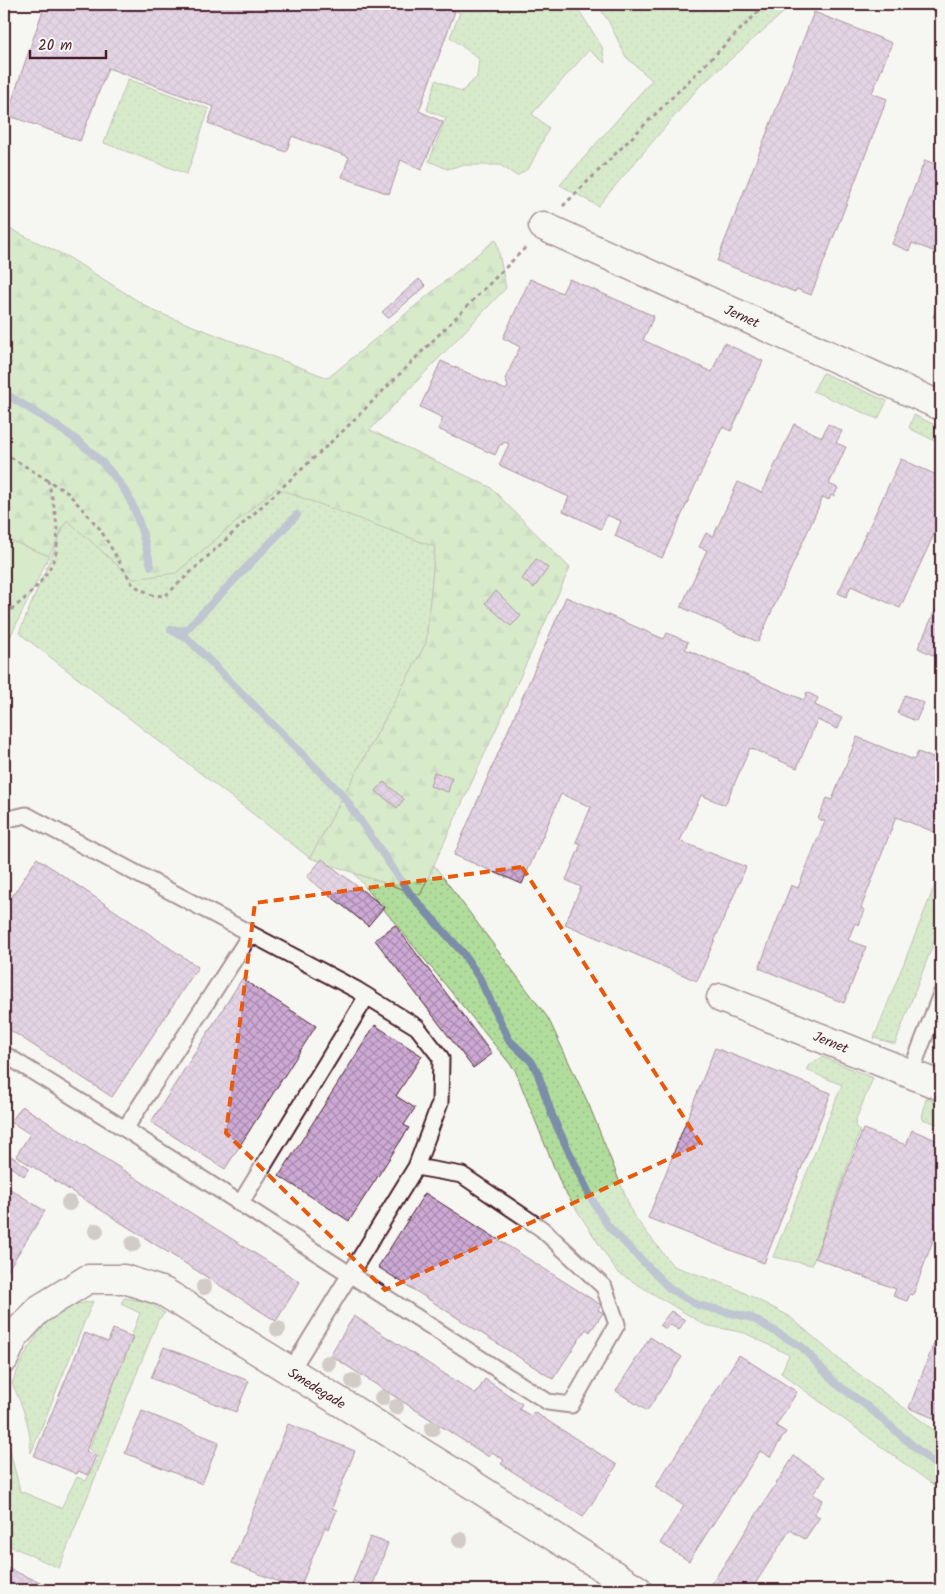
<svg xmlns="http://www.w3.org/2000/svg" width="945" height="1594" viewBox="0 0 945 1594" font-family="Kalam,sans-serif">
<defs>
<pattern id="grass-dots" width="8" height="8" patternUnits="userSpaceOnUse" patternTransform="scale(1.25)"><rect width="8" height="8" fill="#b1dd9c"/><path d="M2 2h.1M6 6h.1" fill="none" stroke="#9abd87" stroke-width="1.8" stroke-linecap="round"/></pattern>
<pattern id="forest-firs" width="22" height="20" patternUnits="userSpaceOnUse" patternTransform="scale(1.25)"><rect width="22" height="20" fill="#b1dd9c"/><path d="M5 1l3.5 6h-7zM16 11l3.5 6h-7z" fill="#9abd87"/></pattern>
<pattern id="building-cross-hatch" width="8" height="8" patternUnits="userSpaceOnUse" patternTransform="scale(1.25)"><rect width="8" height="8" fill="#cdaad5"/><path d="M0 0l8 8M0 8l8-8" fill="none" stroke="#a88aad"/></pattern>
</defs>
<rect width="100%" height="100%" fill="#f6f6f2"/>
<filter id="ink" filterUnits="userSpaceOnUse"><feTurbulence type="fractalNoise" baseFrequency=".02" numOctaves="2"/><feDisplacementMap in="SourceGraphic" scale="10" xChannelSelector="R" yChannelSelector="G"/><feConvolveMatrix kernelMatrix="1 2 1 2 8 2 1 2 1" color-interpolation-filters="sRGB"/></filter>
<g filter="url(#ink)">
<path fill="url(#grass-dots)" stroke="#7e7e64" d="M441,4H575L602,47L605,63L589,50L532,114L549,128L529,168L517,176L500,165H462L447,169L429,161L446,118L427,110L436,80L461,92L477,77L479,59L450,37L460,13Z
M597,4H793L699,87L598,206L560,185L652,80L626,57L609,22Z
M128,79L209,109L187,174L104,143Z
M823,373L887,401L878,419L813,391Z
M914,415L941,428V444L909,428Z
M276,487L435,547L426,643L310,858L19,633L67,519L176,573Z
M434,865L548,1018L589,1105L633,1215L673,1266L733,1287L789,1316L840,1360L935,1431L941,1437V1488L939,1489L781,1373L789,1355L745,1333L705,1325L617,1272L562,1187L515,1070L354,873L420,895Z
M941,870V923L895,1044L874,1038Z
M823,1057L873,1078L856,1119L855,1126L860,1131L812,1265L773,1257L842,1085L806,1070L809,1065Z
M926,1098L941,1104V1125L922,1119Z
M124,1298L148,1302L165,1313L158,1320L59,1568L4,1543V1426L20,1491L61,1508L77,1477L86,1481L99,1456L89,1449L140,1313L121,1304Z
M93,1301L31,1453C31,1427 23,1407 12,1383C22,1359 41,1319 66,1307C74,1304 85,1303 93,1301Z"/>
<path fill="url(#forest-firs)" stroke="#7e7e64" d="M4,226L68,257L154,311L328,378L496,239L506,288L370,430L490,487L570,568L420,895L310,858L426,643L435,547L276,488L176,573L133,579L67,520L49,556L4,538Z"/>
<path fill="#b1dd9c" stroke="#7e7e64" d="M4,538L49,556L4,650Z"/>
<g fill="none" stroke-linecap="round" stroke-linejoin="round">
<path stroke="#7b8da8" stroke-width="8" d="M4,393C52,422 113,456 135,511C142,529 146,548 151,566
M171,630L188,639L342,794L411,895L463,953L480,979L509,1040L531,1061L537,1071L553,1118L591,1198L608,1226L670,1289L698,1305L752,1318L802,1347L835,1383L867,1406L939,1468
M175,630H186L297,515"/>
</g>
<path fill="url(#building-cross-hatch)" stroke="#4a1f2b" d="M45,4H433L455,11L419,111L443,122L421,170L401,160L389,194L342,177L349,157L292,136L286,152L208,123L214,107L108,68L80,141L7,115Z
M814,12L892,43L872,93L887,99L811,295L796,289L795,292L717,261Z
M925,160L941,167V254L912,243L909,251L892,244Z
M419,279L426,286L388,318L382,312Z
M530,279L562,293L569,279L654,316L643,340L712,372L724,343L763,361L731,431L722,427L662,558L615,536L621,521L607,515L601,529L563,511L569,497L499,465L509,444L504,442L502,445L500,444L495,455L438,429L443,418L420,407L441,361L506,390L508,386L505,379L520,347L503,338Z
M941,297V320L933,317Z
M794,424L822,437L828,424L842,431L836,443L846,447L829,484L838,488L834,496L831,495L829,500L823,497L758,642L681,607L707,550L699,547L706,533L713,537L738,482L762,493Z
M901,459L941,477V519L900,608L851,586L846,597L838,593Z
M536,559L548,568L534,588L522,579Z
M496,591L521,616L511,626L485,603Z
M566,597L664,639L667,633L688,642L685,649L804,700L807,692L818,698L815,705L842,718L838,729L817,720L797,768L750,748L725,805L701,795L680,841L746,867L697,981L565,924L581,887L566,880L581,844L576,842L591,807L561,794L522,884L454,855Z
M941,598V659L918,648Z
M905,695L924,703L916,721L897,713Z
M857,737L914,760L918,752L941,761V822L937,833L896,817L861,908L865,910L859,925L855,923L848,940L866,947L844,1003L759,968L791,885L798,888L825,821L818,819L827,798L832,800Z
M434,772L452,778L448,792L430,786Z
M384,782L404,799L397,808L376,791Z
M37,858L198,967L112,1097L4,1026V909Z
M322,859L384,907L368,926L307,877Z
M395,925L492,1054L473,1068L375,940Z
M242,979L316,1026L225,1169L151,1122Z
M375,1025L422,1056L396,1096L415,1108L404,1125L409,1128L349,1221L279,1176Z
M715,1048L831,1093L764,1263L648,1218Z
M22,1106L300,1282L276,1321L16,1156L30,1134L11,1122Z
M863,1129L906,1145L912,1130L941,1142V1218L913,1295L910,1294L907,1301L893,1296L896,1289L815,1258Z
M11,1156L29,1168L24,1176L6,1164L4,1167V1161L7,1163Z
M4,1185L45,1211L4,1276Z
M425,1193L601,1305L598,1310L603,1313L590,1332L586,1329L553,1379L378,1267Z
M671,1311L685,1320L679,1330L669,1324L666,1329L660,1325Z
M354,1316L476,1394L485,1379L522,1404L519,1409L531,1416L534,1412L617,1465L583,1517L501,1464L504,1460L492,1452L489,1457L330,1355Z
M941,1325V1421L909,1408Z
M113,1329L133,1337L86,1451L96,1456L88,1475L78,1471L77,1474L34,1456L85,1333L108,1342Z
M650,1337L682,1357L647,1411L616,1391Z
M164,1347L249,1381L236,1412L151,1378Z
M739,1355L797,1392L776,1426L786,1432L770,1457L760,1451L689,1561L660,1543L684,1506L655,1487Z
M142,1411L219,1442L202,1484L125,1453Z
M288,1424L355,1451L332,1508L337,1510L329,1529L325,1527L299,1590L232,1563Z
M794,1456L825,1477L813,1494L823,1500L814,1514L820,1517L805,1539L790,1530L751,1590H712L709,1588Z
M941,1499V1512L935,1509Z
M370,1537L388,1543L372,1587L353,1581Z
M4,1567L59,1590H4Z"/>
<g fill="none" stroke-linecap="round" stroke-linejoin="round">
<g stroke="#4a1f2b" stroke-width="19">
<path id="lane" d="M4,820L26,815L357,990L417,1027L441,1058L440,1103L416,1167L290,1372
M4,1054L125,1129L548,1402L571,1405L617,1324L604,1287L542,1229L462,1175L416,1167
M910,1074L941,994
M125,1129L250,935
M240,1204L367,996"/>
</g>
<g stroke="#4a1f2b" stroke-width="31">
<path id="street" d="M543,226L941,406
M721,998L941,1086
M4,1359L15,1335L38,1310L88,1279H124L164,1292L459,1476L638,1590"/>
</g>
<path stroke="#4a1f2b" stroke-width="3" stroke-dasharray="4 4" stroke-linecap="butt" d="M563,206L766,4
M4,453L68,493L100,529L133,585L152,595L165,596L344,430L527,246
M4,614C25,602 55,572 57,546C59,524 53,502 48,480"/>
<use href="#lane" stroke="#f6f6f2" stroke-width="15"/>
<use href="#street" stroke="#f6f6f2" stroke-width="28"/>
</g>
<g fill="#a69a94">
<circle cx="69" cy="1203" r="8"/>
<circle cx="96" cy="1231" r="8"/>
<circle cx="133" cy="1244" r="8"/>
<circle cx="204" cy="1287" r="8"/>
<circle cx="278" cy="1329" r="8"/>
<circle cx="328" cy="1363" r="8"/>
<circle cx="353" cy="1381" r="8"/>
<circle cx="382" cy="1398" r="8"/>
<circle cx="396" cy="1407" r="8"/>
<circle cx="432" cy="1429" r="8"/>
<circle cx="460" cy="1540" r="8"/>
</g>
</g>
<path d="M0 0H945V1594H0ZM522,867L701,1144L385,1290L226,1133L255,903Z" fill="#f6f6f2" fill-opacity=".55" fill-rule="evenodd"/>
<path fill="none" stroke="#e8590c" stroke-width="4" stroke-dasharray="10 6" stroke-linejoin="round" d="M522,867L701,1144L385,1290L226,1133L255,903Z"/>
<g text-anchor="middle" stroke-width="5" stroke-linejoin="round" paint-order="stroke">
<g font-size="14" fill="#4a1f2b" stroke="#f6f6f2">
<text transform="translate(742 316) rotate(24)" y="5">Jernet</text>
<text transform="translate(831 1042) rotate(22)" y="5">Jernet</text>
<text transform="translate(317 1388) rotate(32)" y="5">Smedegade</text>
</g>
</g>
<rect width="945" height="1594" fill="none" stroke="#f6f6f2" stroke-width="20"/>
<rect x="10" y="10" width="925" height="1574" fill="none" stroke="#4a1f2b" stroke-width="2" filter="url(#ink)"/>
<path d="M30 50v8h76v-8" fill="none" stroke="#4a1f2b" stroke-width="2.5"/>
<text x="38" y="50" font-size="15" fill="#4a1f2b" stroke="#f6f6f2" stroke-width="4" paint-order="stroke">20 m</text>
</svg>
